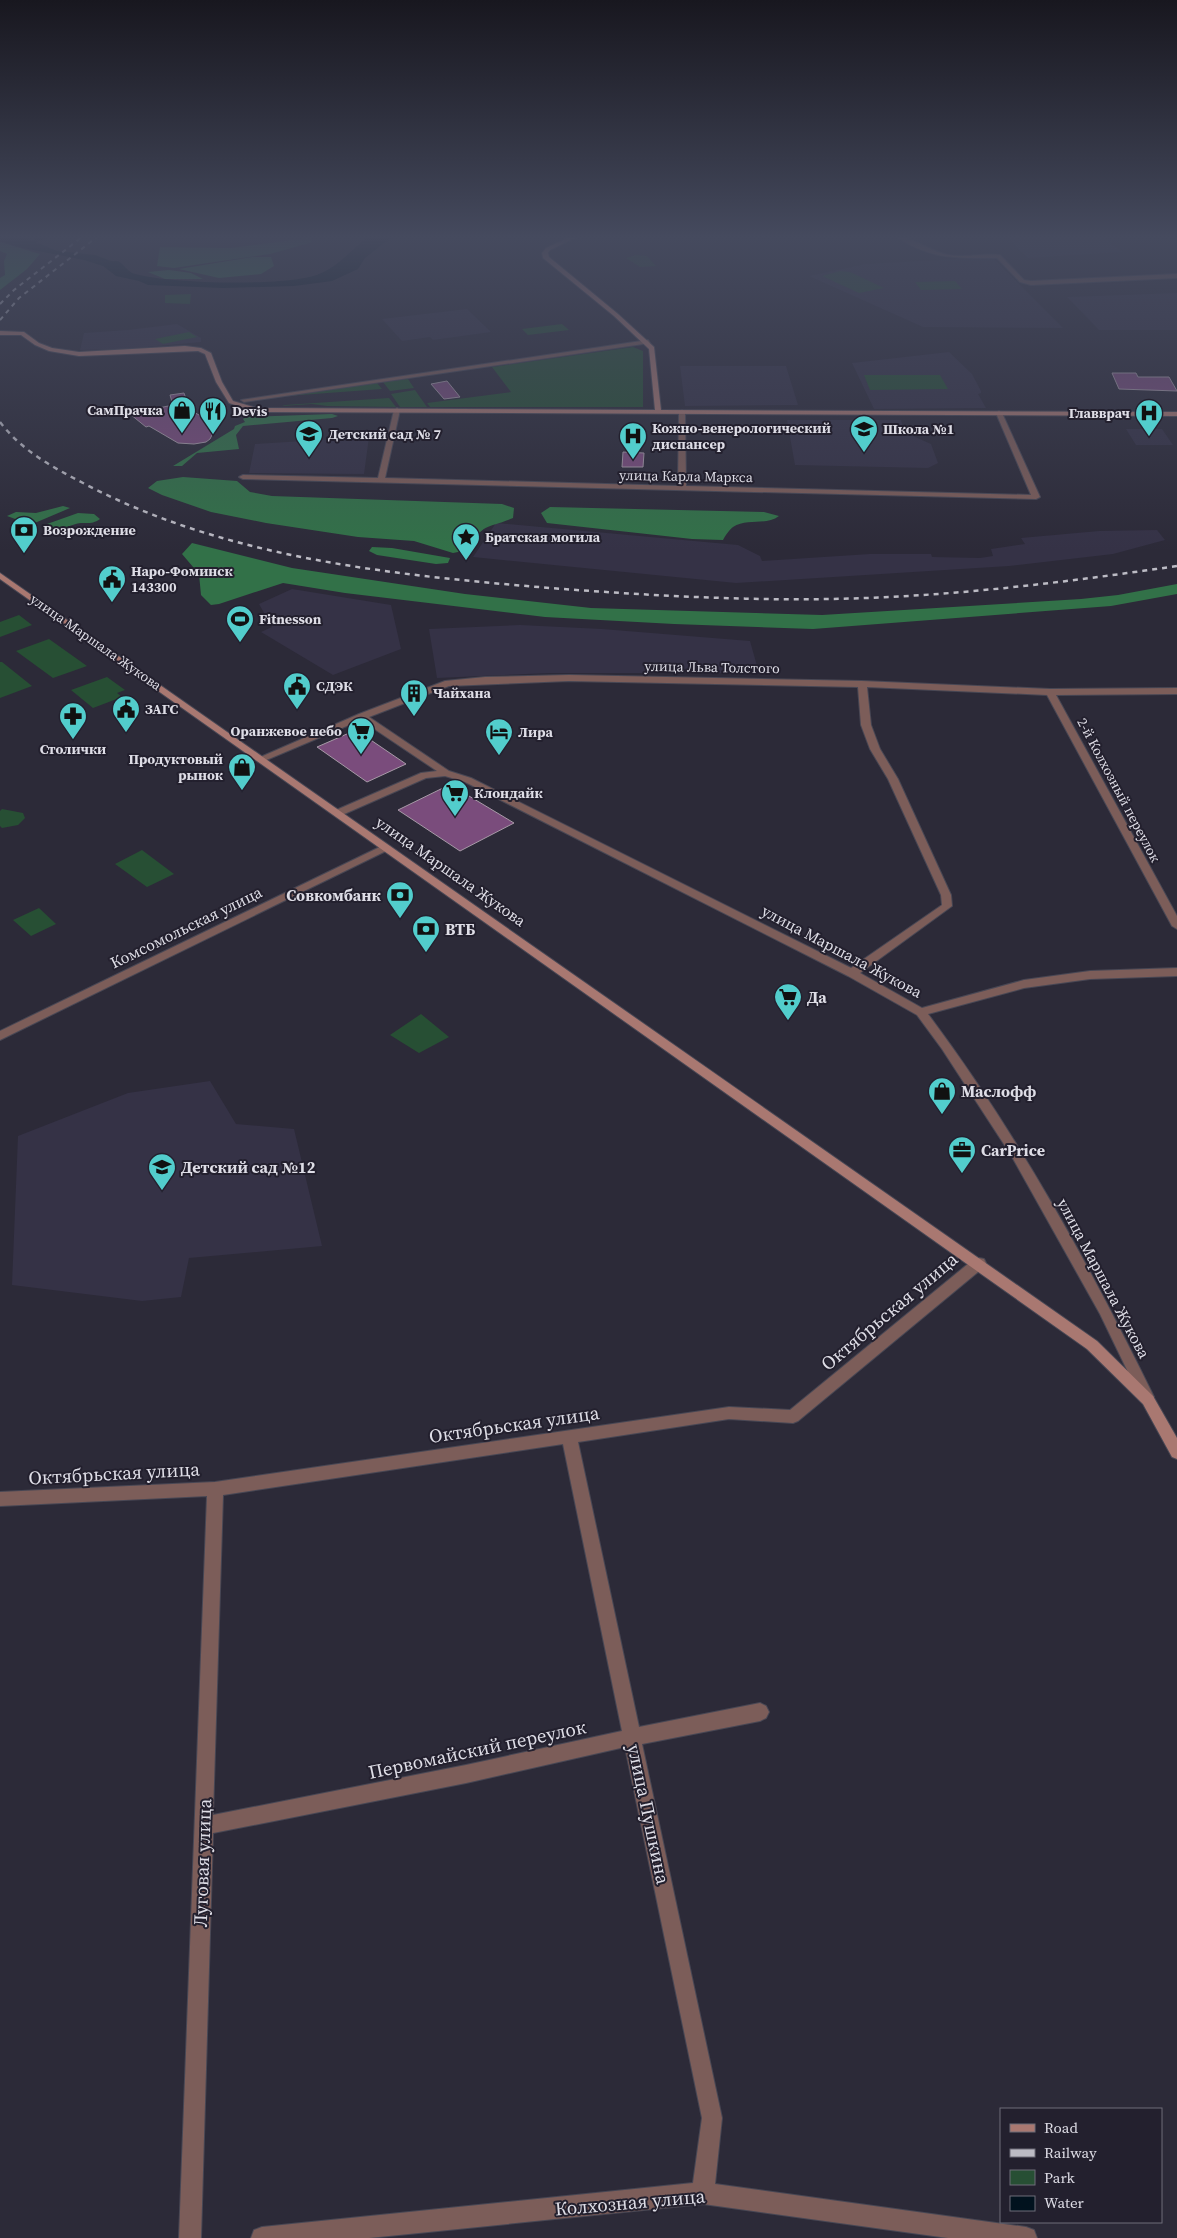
<svg xmlns="http://www.w3.org/2000/svg" width="1177" height="2238" viewBox="0 0 1177 2238" font-family="'Source Serif 4',serif">
<rect width="100%" height="100%" fill="#2c2a38"/>
<path fill="#353246" d="M1006,237H1103L1123,252L1028,258Z
M992,257L1063,328L923,327L809,276L866,264Z
M1177,293V330H1099L1067,297Z
M467,309L491,332L433,340L430,337L402,341L382,319Z
M177,324L201,338V342L125,349L80,350L84,333L128,330Z
M949,352L972,374L981,391V393L978,394L986,408L874,409L852,363Z
M680,366H786L798,405L685,406Z
M787,420H901L904,432L931,444L938,463L928,468L795,465Z
M1126,429H1162L1173,445H1136Z
M369,437L364,474L249,473L255,444Z
M496,523L738,545L760,556L762,561L870,554H931L932,557L980,558L993,556L991,549L1025,544L1021,538L1099,531L1157,530L1165,540L1113,554L1009,566L736,583L473,557Z
M292,589L391,605L401,649L333,675L261,632L272,627L259,604Z
M520,625L602,629L750,641L759,673H550L437,678L429,629Z
M210,1081L236,1124L294,1129L322,1246L189,1258L181,1297L142,1301L12,1285L18,1136L128,1093Z"/>
<path fill="#274f34" d="M636,255L647,256L656,266L640,267L626,258Z
M840,271L850,272L884,288L859,293L822,276Z
M955,281L962,289L921,290L915,282Z
M191,294L190,304L165,303V295Z
M562,324L569,330L528,335L522,329Z
M189,332L197,337L163,344L155,339Z
M633,347L643,351V407H430L427,403L511,392L492,367Z
M864,375H940L948,389L870,390Z
M408,379L414,388L390,391L383,382Z
M377,383L382,389L273,397Z
M415,390L427,407H400L391,394Z
M389,398L396,407L327,406L312,404L282,406L285,405Z
M19,615L32,625L0,637V622Z
M49,639L87,666L53,678L16,651Z
M0,662H2L32,686L0,698Z
M107,677L125,690L117,693L122,697L93,708L71,690Z
M2,809L23,813L25,818L18,825L2,828L0,826V811Z
M142,850L174,874L147,887L115,864Z
M39,908L56,924L31,936L13,920Z
M421,1014L449,1037L419,1053L390,1035Z"/>
<path fill="#327148" d="M308,238L313,242L270,254L174,268L157,266L160,247L230,248Z
M0,242L40,254L27,269L0,290V278L5,275L4,261L7,254L0,251Z
M252,257H271L274,266L261,274L219,278L179,269Z
M169,270L191,273L203,279H165L148,272Z
M332,414L338,416L332,418L243,426L236,435L239,449L197,453L182,466H173L234,429L235,426L245,422L243,419L246,417Z
M183,477L237,481L250,492L272,496L502,504L514,508L513,518C487,529 483,522 468,550L453,553L414,541L358,537L266,523L211,512L162,495L148,488L157,481Z
M63,506L70,508L30,525H24L18,520L7,516L16,512L36,513Z
M550,507L764,512L779,516C766,526 747,518 733,527C729,530 725,536 723,540L692,539L547,523L541,513Z
M78,513L94,514L100,519C93,524 88,523 81,523C68,524 59,535 46,527L47,524Z
M192,543L292,568L465,594L591,608L822,615L1081,599L1118,595L1177,584V594L1111,606L813,629L674,624L545,617L345,593L283,583L219,604L211,605L201,595L199,574L182,554Z
M372,547L392,548L450,558L448,563L436,564L377,555L369,551Z"/>
<path fill="#01121e" d="M0,237H24L57,251L95,255L111,261H118C123,264 128,271 132,273C163,284 290,287 319,274C338,267 352,249 368,237H392L365,258L358,269L332,281L294,286L223,288L148,285L139,281L116,276L103,266L84,260L18,247L0,241Z"/>
<g fill="none" stroke-linecap="round" stroke-linejoin="round">
<path stroke="#01121e" stroke-width="2.5" d="M28,243L46,237"/>
</g>
<path fill="#7a4c7c" stroke="#a79aa7" d="M1112,373H1136L1138,377H1169L1177,391L1119,389Z
M447,381L460,397L444,399L431,384Z
M184,393L190,410L217,425L210,439L206,442L194,444L178,443L149,426L146,427L130,414L173,405L170,395Z
M623,452L644,453L643,467H622Z
M356,730L406,764L367,782L317,747Z
M447,786L461,794L464,793L514,823L460,851L398,810Z"/>
<g fill="none" stroke-linecap="round" stroke-linejoin="round">
<g stroke="#484754" stroke-width="2">
<path id="street" d="M897,237C914,237 931,252 948,255C965,258 983,253 1000,255L1024,280L1031,281L1177,274V278L1031,285L1020,282L997,258C957,258 931,260 897,237Z
M648,340L650,343L244,402L241,400Z
M397,408L400,410L385,478L678,486L679,412L682,410L685,412L686,486L1031,495L996,413L999,411L1002,413L1040,497L1036,499L243,479L239,477L243,475L378,478L394,410Z
M569,675L862,681L1050,689L1177,688V694L1056,695L1177,916V929L1172,926L1047,695L867,687L871,725L880,749L898,779L951,895L952,906L860,973L922,1008L1024,980L1090,971L1177,968V976L1090,979L1024,988L928,1014C1017,1133 1089,1264 1154,1397L1152,1401L1147,1403L1142,1401L1100,1314L1011,1155L942,1049L917,1015L848,976L465,782L445,776L426,778L342,815H334V811L421,773L437,771L361,720L264,761H258L256,759L359,714L445,681L485,677ZM569,681L858,687L861,725L870,749L888,779L941,895L942,905L851,968L471,778L449,771L369,717L449,686Z
M386,844L391,847L390,849L0,1040V1031Z
M979,1258L984,1259L986,1263L984,1267L798,1421L793,1423L729,1419L578,1442L639,1727L760,1703L766,1706L769,1712L766,1718L760,1721L642,1744L722,2118L715,2184L1026,2227L1034,2230L1037,2238H948L703,2204L369,2238H251L254,2230L262,2227L693,2183L702,2118L625,1747L466,1783L213,1833L201,2238H179L207,1496L0,1506V1492L215,1482L729,1407L790,1410L974,1259ZM563,1444L622,1731L466,1765L213,1815L223,1495Z"/>
</g>
<g stroke="#484754" stroke-width="2">
<path id="secondary" d="M570,237H577L550,250L548,253L549,257L618,314L654,347L661,410L1177,412V416L257,412L229,403L216,382L205,354L198,351L79,356L49,351L35,345L21,335H0V331L24,332L39,343L52,348L79,352L185,346L201,348L211,353L222,382L233,401L257,408L655,410L649,349L614,316L543,258L542,253L546,248Z
M0,573L1097,1341L1153,1396L1177,1438V1459L1172,1457L1143,1404L1087,1349L0,579Z"/>
</g>
<use href="#street" fill="#7c5d59" fill-rule="evenodd"/>
<use href="#secondary" fill="#a97871" fill-rule="evenodd"/>
<path stroke="#bcbbc4" stroke-width="2" stroke-dasharray="4.5 4.5" stroke-linecap="butt" d="M0,304L14,290L82,237
M0,320L19,298L97,237"/>
<path stroke="#bcbbc4" stroke-width="2.5" stroke-dasharray="5 5" stroke-linecap="butt" d="M0,422C21,450 52,467 83,483C225,558 391,575 550,588C656,596 761,602 867,598C971,594 1074,581 1177,566"/>
</g>
<linearGradient id="sky" x2="0" y2="1"><stop stop-color="#18171f"/><stop offset="0.43" stop-color="#454a5e"/><stop offset="1" stop-color="#454a5e" stop-opacity="0"/></linearGradient>
<rect width="1177" height="551" fill="url(#sky)"/>
<defs>
<g id="shop-pin" transform="scale(1.4375)"><path d="M0 17L-7.5 6A9.5 9.5 0 1 1 7.5 6Z" fill="#52cdcc" stroke="#23202e"/><path d="M-5-2.5h2.3a2.7 3.5 0 0 1 5.4 0H5L5.5 6h-11ZM-1.5-2.5h3a1.5 2.3 0 0 0-3 0Z" fill="#111"/></g>
<g id="restaurant-pin" transform="scale(1.4375)"><path d="M0 17L-7.5 6A9.5 9.5 0 1 1 7.5 6Z" fill="#52cdcc" stroke="#23202e"/><path d="M-5-6h1v4h1v-4h1v4h1v-4h1v5L-1.5 .5V6h-2V.5L-5-1ZM5-6V6H3V1.5H1.5Q1.5-4 5-6Z" fill="#111"/></g>
<g id="hospital-pin" transform="scale(1.4375)"><path d="M0 17L-7.5 6A9.5 9.5 0 1 1 7.5 6Z" fill="#52cdcc" stroke="#23202e"/><path d="M-5-5h3v3.5h4V-5h3V5h-3V1.5h-4V5h-3Z" fill="#111"/></g>
<g id="school-pin" transform="scale(1.4375)"><path d="M0 17L-7.5 6A9.5 9.5 0 1 1 7.5 6Z" fill="#52cdcc" stroke="#23202e"/><path d="M0-5L7-2L0 1L-7-2ZM-4 1L0 2.5L4 1V4Q0 6-4 4Z" fill="#111"/></g>
<g id="bank-pin" transform="scale(1.4375)"><path d="M0 17L-7.5 6A9.5 9.5 0 1 1 7.5 6Z" fill="#52cdcc" stroke="#23202e"/><path d="M-6-4H6V4H-6ZM0-2.3a2.3 2.3 0 1 0 0 4.6a2.3 2.3 0 1 0 0-4.6Z" fill="#111"/></g>
<g id="sight-pin" transform="scale(1.4375)"><path d="M0 17L-7.5 6A9.5 9.5 0 1 1 7.5 6Z" fill="#52cdcc" stroke="#23202e"/><path d="M0-6L1.8-2.2L6-1.7L2.9 1.2L3.7 5.4L0 3.3L-3.7 5.4L-2.9 1.2L-6-1.7L-1.8-2.2Z" fill="#111"/></g>
<g id="civic-pin" transform="scale(1.4375)"><path d="M0 17L-7.5 6A9.5 9.5 0 1 1 7.5 6Z" fill="#52cdcc" stroke="#23202e"/><path d="M-.6-6.5H3V-4.5H.6V-3L4-1V1h2V6H-6V1h2V-1L-.6-3ZM-1.2 2.5V6h2.4V2.5Z" fill="#111"/></g>
<g id="stadium-pin" transform="scale(1.4375)"><path d="M0 17L-7.5 6A9.5 9.5 0 1 1 7.5 6Z" fill="#52cdcc" stroke="#23202e"/><path d="M0-5a6.5 5 0 1 0 0 10a6.5 5 0 1 0 0-10ZM-3.5-1.8h7v3.6h-7Z" fill="#111"/></g>
<g id="building-pin" transform="scale(1.4375)"><path d="M0 17L-7.5 6A9.5 9.5 0 1 1 7.5 6Z" fill="#52cdcc" stroke="#23202e"/><path d="M-4-6H4V6H1V3H-1V6H-4ZM-2.5-4.3h1.7v1.8h-1.7ZM.8-4.3h1.7v1.8H.8ZM-2.5-1h1.7V.8h-1.7ZM.8-1h1.7V.8H.8Z" fill="#111"/></g>
<g id="pharmacy-pin" transform="scale(1.4375)"><path d="M0 17L-7.5 6A9.5 9.5 0 1 1 7.5 6Z" fill="#52cdcc" stroke="#23202e"/><path d="M-2-6h4v4h4v4h-4v4h-4v-4h-4v-4h4Z" fill="#111"/></g>
<g id="supermarket-pin" transform="scale(1.4375)"><path d="M0 17L-7.5 6A9.5 9.5 0 1 1 7.5 6Z" fill="#52cdcc" stroke="#23202e"/><path d="M-6-5.5h2.5l.6 2H6L4.5 2H-2.5L-4.4-4H-6ZM-1.5 3.2a1.3 1.3 0 1 0 .1 0ZM3 3.2a1.3 1.3 0 1 0 .1 0Z" fill="#111"/></g>
<g id="hotel-pin" transform="scale(1.4375)"><path d="M0 17L-7.5 6A9.5 9.5 0 1 1 7.5 6Z" fill="#52cdcc" stroke="#23202e"/><path d="M-6-4.5h1.5V1H6V5H4.5V3h-9V5H-6ZM-4 0a1.8 1.8 0 1 1 3.6 0ZM.5 0V-2.5h3Q6-2.5 6 0Z" fill="#111"/></g>
<g id="office-pin" transform="scale(1.4375)"><path d="M0 17L-7.5 6A9.5 9.5 0 1 1 7.5 6Z" fill="#52cdcc" stroke="#23202e"/><path d="M-6-3h4V-5.5h4V-3h4V5H-6ZM-1-4.5V-3h2v-1.5ZM-6 0V1H6V0Z" fill="#111"/></g>
</defs>
<g fill-rule="evenodd">
<use href="#shop-pin" x="182" y="410"/>
<use href="#restaurant-pin" x="213" y="411"/>
<use href="#hospital-pin" x="1149" y="413"/>
<use href="#school-pin" x="864" y="429"/>
<use href="#school-pin" x="309" y="434"/>
<use href="#hospital-pin" x="633" y="436"/>
<use href="#bank-pin" x="24" y="530"/>
<use href="#sight-pin" x="466" y="537"/>
<use href="#civic-pin" x="112" y="579"/>
<use href="#stadium-pin" x="240" y="619"/>
<use href="#civic-pin" x="297" y="686"/>
<use href="#building-pin" x="414" y="693"/>
<use href="#civic-pin" x="126" y="709"/>
<use href="#pharmacy-pin" x="73" y="716"/>
<use href="#supermarket-pin" x="361" y="731"/>
<use href="#hotel-pin" x="499" y="732"/>
<use href="#shop-pin" x="242" y="767"/>
<use href="#supermarket-pin" x="455" y="793"/>
<use href="#bank-pin" x="400" y="895"/>
<use href="#bank-pin" x="426" y="929"/>
<use href="#supermarket-pin" x="788" y="997"/>
<use href="#shop-pin" x="942" y="1091"/>
<use href="#office-pin" x="962" y="1150"/>
<use href="#school-pin" x="162" y="1167"/>
</g>
<g text-anchor="middle" stroke-width="4" stroke-linejoin="round" paint-order="stroke">
<g font-size="14" font-weight="bold" fill="#dedde6" stroke="#23202e" text-anchor="start">
<text x="163" y="415" text-anchor="end">СамПрачка</text>
<text x="232" y="416">Devis</text>
<text x="1130" y="418" text-anchor="end">Главврач</text>
<text x="652" y="433">Кожно-венерологический<tspan x="652" dy="16">диспансер</tspan></text>
<text x="883" y="434">Школа №1</text>
<text x="328" y="439">Детский сад № 7</text>
<text x="43" y="535">Возрождение</text>
<text x="485" y="542">Братская могила</text>
<text x="131" y="576">Наро-Фоминск<tspan x="131" dy="16">143300</tspan></text>
<text x="259" y="624">Fitnesson</text>
<text x="316" y="691">СДЭК</text>
<text x="433" y="698">Чайхана</text>
<text x="145" y="714">ЗАГС</text>
<text x="342" y="736" text-anchor="end">Оранжевое небо</text>
<text x="518" y="737">Лира</text>
<text x="73" y="754" text-anchor="middle">Столички</text>
<text x="223" y="764" text-anchor="end">Продуктовый<tspan x="223" dy="16">рынок</tspan></text>
<text x="474" y="798">Клондайк</text>
</g>
<g font-size="14" fill="#dedde6" stroke="#23202e">
<text transform="translate(686 476) rotate(1)" y="5">улица Карла Маркса</text>
<text transform="translate(96 642) rotate(35)" y="5">улица Маршала Жукова</text>
<text transform="translate(712 667) rotate(1)" y="5">улица Льва Толстого</text>
<text transform="translate(1119 790) rotate(62)" y="5">2-й Колхозный переулок</text>
</g>
<g font-size="16" fill="#dedde6" stroke="#23202e">
<text transform="translate(451 871) rotate(35)" y="6">улица Маршала Жукова</text>
<text transform="translate(186 927) rotate(-26)" y="6">Комсомольская улица</text>
<text transform="translate(842 951) rotate(28)" y="6">улица Маршала Жукова</text>
<text transform="translate(1104 1278) rotate(62)" y="6">улица Маршала Жукова</text>
</g>
<g font-size="16" font-weight="bold" fill="#dedde6" stroke="#23202e" text-anchor="start">
<text x="381" y="901" text-anchor="end">Совкомбанк</text>
<text x="445" y="935">ВТБ</text>
<text x="807" y="1003">Да</text>
<text x="961" y="1097">Маслофф</text>
<text x="981" y="1156">CarPrice</text>
<text x="181" y="1173">Детский сад №12</text>
</g>
<g font-size="19" fill="#dedde6" stroke="#23202e">
<text transform="translate(889 1311) rotate(-40)" y="7">Октябрьская улица</text>
<text transform="translate(514 1424) rotate(-8)" y="7">Октябрьская улица</text>
<text transform="translate(114 1473) rotate(-3)" y="7">Октябрьская улица</text>
<text transform="translate(477 1749) rotate(-12)" y="7">Первомайский переулок</text>
<text transform="translate(649 1814) rotate(78)" y="7">улица Пушкина</text>
<text transform="translate(202 1863) rotate(-88)" y="7">Луговая улица</text>
<text transform="translate(630 2202) rotate(-5)" y="7">Колхозная улица</text>
</g>
</g>
<rect x="1000" y="2108" width="162" height="115" fill="#23202e" stroke="#6e6c78"/>
<rect x="1010" y="2124" width="25" height="8" fill="#a97871" stroke="#6e6c78"/>
<text x="1044" y="2133" font-size="15" fill="#dedde6">Road</text>
<rect x="1010" y="2149" width="25" height="8" fill="#bcbbc4" stroke="#6e6c78"/>
<text x="1044" y="2158" font-size="15" fill="#dedde6">Railway</text>
<rect x="1010" y="2170" width="25" height="15" fill="#274f34" stroke="#6e6c78"/>
<text x="1044" y="2183" font-size="15" fill="#dedde6">Park</text>
<rect x="1010" y="2196" width="25" height="15" fill="#01121e" stroke="#6e6c78"/>
<text x="1044" y="2208" font-size="15" fill="#dedde6">Water</text>
</svg>
